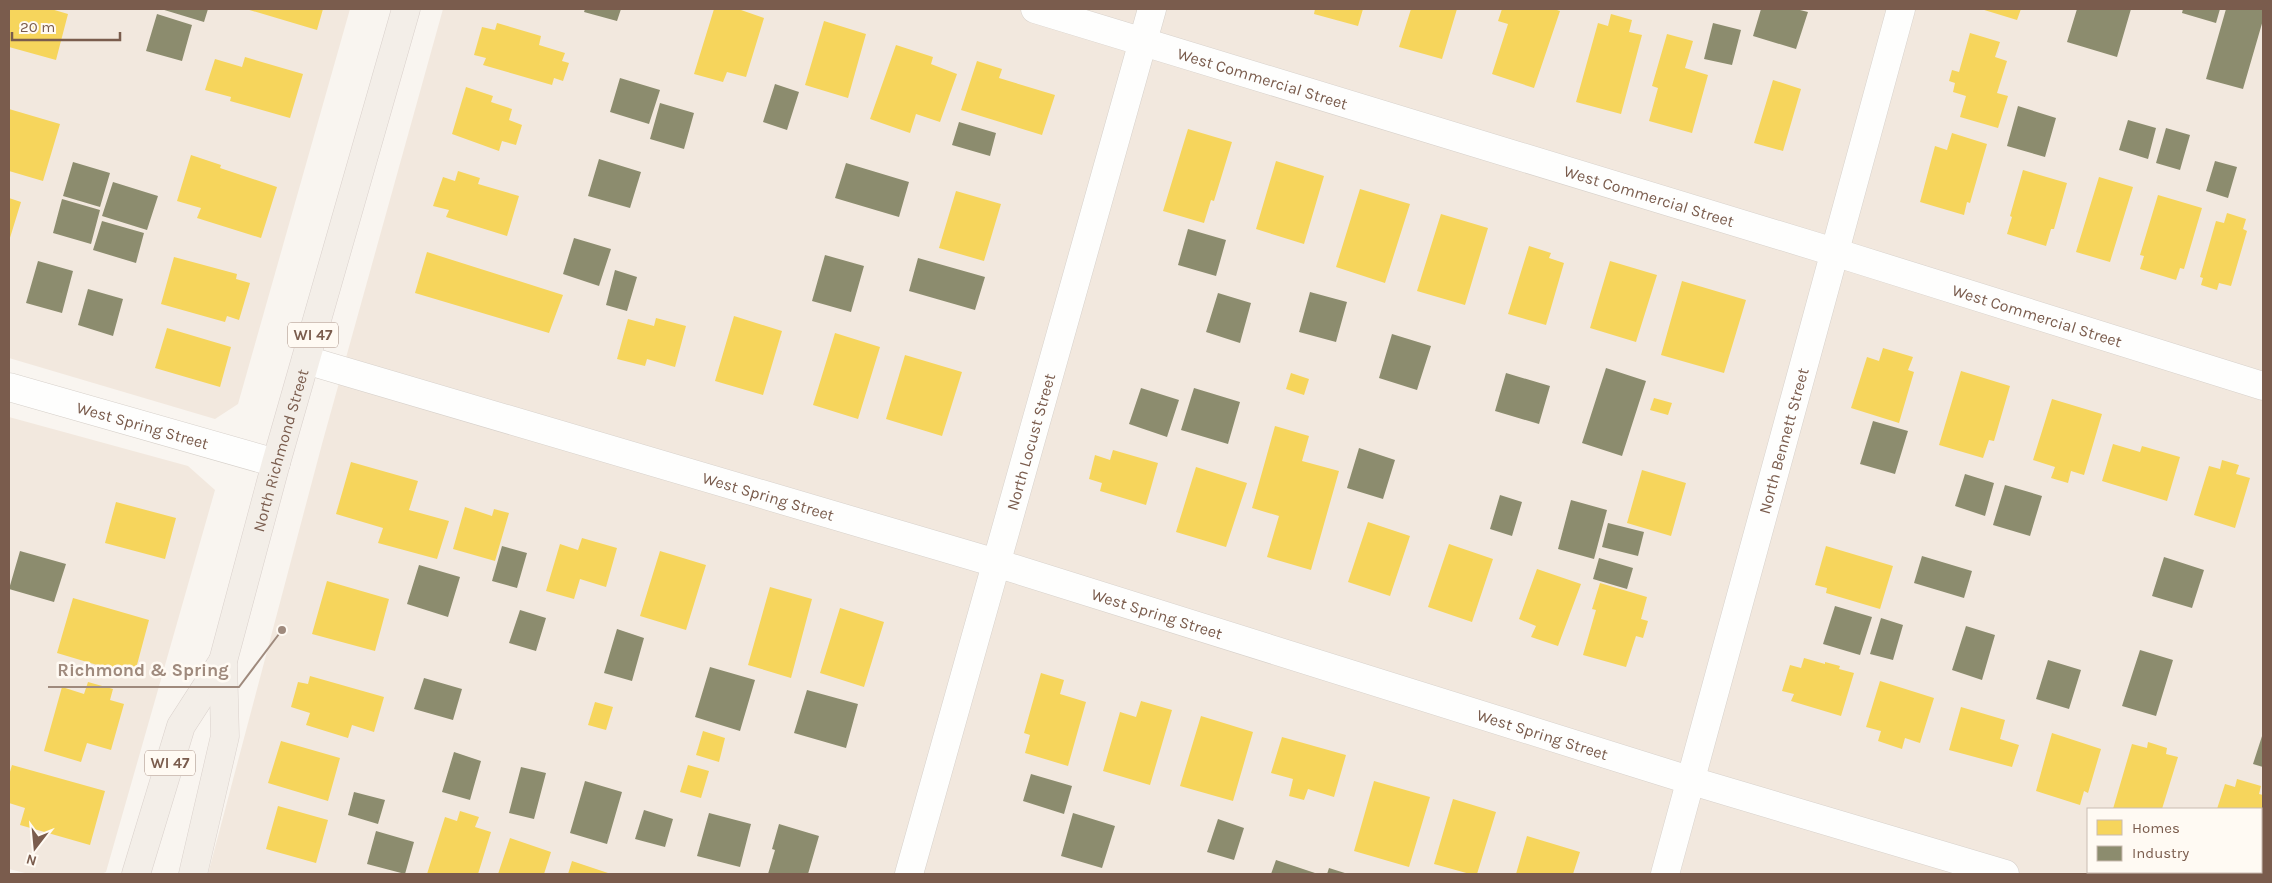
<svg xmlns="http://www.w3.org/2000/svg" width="2272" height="883" viewBox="0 0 2272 883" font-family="Karla,sans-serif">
<rect width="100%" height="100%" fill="#f9f5f0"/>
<path fill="#f2e8de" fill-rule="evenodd" d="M9,9H350L238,404L215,419L9,358Z
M443,9H2263V874H208L322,444ZM2088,809H2261V872H2088Z
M9,417L188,466L215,490L106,872L101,874H29L9,869Z"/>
<path fill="#f6d55c" d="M9,9H51L68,14L56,60L9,47Z
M246,9H323L317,30Z
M714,9H741V10L764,18L746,77L727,72L723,82L694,74Z
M1315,9H1363L1358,26L1314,14Z
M1411,9H1457L1442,59L1399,47Z
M1502,9H1554L1560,11L1534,88L1492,74L1508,24L1498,21Z
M1981,9H2021L2017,20Z
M1611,14L1632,20L1629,32L1642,35L1621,114L1576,102L1598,23L1608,26Z
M824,21L866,34L848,98L805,85Z
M497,23L541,36L539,45L565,53L562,61L569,63L563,81L554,78L552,85L483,65L486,58L474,55L482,27L495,30Z
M1970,33L2000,42L1995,57L2007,61L1997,93L2008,96L1998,128L1960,117L1966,96L1953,92L1955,83L1949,81L1952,70L1959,72Z
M1667,34L1693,41L1685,68L1708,75L1692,133L1649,121L1658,88L1652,86Z
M896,45L933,57L931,64L957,74L940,122L916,114L910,133L870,119Z
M245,57L303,74L290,118L230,101L231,97L205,90L215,59L242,67Z
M977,61L1002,69L999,78L1055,95L1042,135L961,110Z
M1773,80L1801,89L1783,151L1754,143Z
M466,87L493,96L491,102L512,109L509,120L522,125L516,145L502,141L499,151L452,134Z
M9,109L60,124L43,181L9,171Z
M1188,129L1232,142L1214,201L1211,200L1204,223L1163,211Z
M1952,133L1987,144L1970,203L1967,202L1964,215L1920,202L1935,146L1947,150Z
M191,155L221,165L220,168L277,187L261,238L197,218L201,208L177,201Z
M1276,161L1324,176L1304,244L1256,229Z
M2023,170L2067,183L2054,229H2051L2046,246L2007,234L2012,217L2010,216Z
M458,171L480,178L478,184L519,196L507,236L446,217L449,210L433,206L443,177L455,181Z
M2099,177L2133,187L2110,262L2076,252Z
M1360,189L1410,204L1385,283L1336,267Z
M956,191L1001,204L984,261L939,248Z
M2158,195L2202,208L2184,269L2180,268L2176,280L2140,269L2144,256L2140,255Z
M9,198L21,202L9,241Z
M2227,213L2246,219L2243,229L2247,231L2231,286L2219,283L2217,290L2201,285L2203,278L2200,277L2216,221L2224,223Z
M1441,214L1488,228L1465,305L1417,291Z
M1529,246L1551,253L1549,258L1564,263L1546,325L1508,314Z
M427,252L563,295L549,333L415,293Z
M174,257L237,274L236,279L250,283L239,320L227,316L225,322L161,304Z
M1610,261L1657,275L1636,342L1590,328Z
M1682,281L1746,300L1724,373L1661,355Z
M734,316L782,331L763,395L715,381Z
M656,318L686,326L675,367L647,359L645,366L617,359L628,319L654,326Z
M167,328L231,347L220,387L155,368Z
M835,333L880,347L858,419L813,405Z
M1883,348L1913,357L1908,370L1914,372L1899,423L1851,408L1867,357L1879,361Z
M905,355L962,372L942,436L886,419Z
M1961,371L2010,386L1994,441L1989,440L1983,458L1939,445Z
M1291,373L1309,379L1304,395L1286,389Z
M1654,398L1672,403L1668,415L1650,410Z
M2052,399L2102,414L2084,475L2071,471L2068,483L2051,478L2055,467L2033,460Z
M1275,426L1309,436L1302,461L1339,471L1311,570L1267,557L1279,516L1252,508Z
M2113,444L2140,452L2142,446L2180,457L2167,501L2102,481Z
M1113,450L1158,463L1146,505L1100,491L1102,483L1089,479L1095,455L1110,460Z
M2222,460L2239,465L2236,474L2250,478L2235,528L2194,515L2209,466L2220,469Z
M351,462L418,481L409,510L449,521L437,559L378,543L383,528L336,514Z
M1196,467L1247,483L1226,547L1176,532Z
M1642,470L1686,483L1671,536L1627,523Z
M116,502L176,518L165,559L105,543Z
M465,507L492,516L494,509L509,513L495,561L453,549Z
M1368,522L1410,536L1390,596L1348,582Z
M582,538L617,548L606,587L580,579L574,599L546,591L560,544L578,550Z
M1449,544L1493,559L1472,622L1428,607Z
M1826,546L1893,566L1880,609L1826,593L1827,588L1815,585Z
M660,551L706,565L686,630L640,616Z
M1537,569L1581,584L1558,646L1531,637L1536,626L1519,619Z
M327,581L389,599L375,651L312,634Z
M1600,583L1647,597L1641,619L1648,621L1643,638L1636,636L1626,667L1583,655L1596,610L1592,609Z
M770,587L812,599L791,678L748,665Z
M73,598L149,620L134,676L57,653Z
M840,608L884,622L864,687L820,673Z
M1804,658L1825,664V662L1840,666L1839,669L1854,673L1841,716L1791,701L1794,694L1782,691L1790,665L1801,668Z
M1041,673L1064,680L1060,694L1086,702L1068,766L1025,753L1030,735L1024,733Z
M310,676L384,697L374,732L352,725L348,738L306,725L310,713L291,707L298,682L308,684Z
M1880,681L1934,698L1920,743L1905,738L1902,749L1878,741L1881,731L1866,727Z
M88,682L113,689L110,700L124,704L111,750L87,743L81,762L44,751L62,687L84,694Z
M1141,701L1172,710L1150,785L1103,771L1120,712L1136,717Z
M595,702L613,707L606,730L588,725Z
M1961,707L2005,720L2000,739L2019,745L2012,767L1949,750Z
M1201,716L1253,732L1233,801L1180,786Z
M703,731L725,738L719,762L696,755Z
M2052,733L2101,749L2088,793L2084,791L2080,805L2036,791Z
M1282,737L1346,755L1334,797L1308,789L1304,800L1289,796L1293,779L1271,773Z
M281,741L340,758L328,801L268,783Z
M2148,742L2167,748L2166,754L2178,757L2162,809H2113L2132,744L2147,748Z
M12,765L105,791L90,845L20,825L25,808L9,803V775Z
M688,765L709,771L701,798L680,792Z
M2237,779L2261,786L2259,794L2263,795L2262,809H2217L2225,784L2235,787Z
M1374,781L1430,797L1409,867L1354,851Z
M1453,799L1496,812L1477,874H1470L1434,864Z
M278,806L328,820L316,863L266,849Z
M460,811L479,817L475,827L491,832L478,874H427L445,817L457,821Z
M1527,836L1580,852L1573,874H1516Z
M510,838L551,852L544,874H498Z
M572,861L611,874H568Z"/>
<path fill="#8c8c6e" d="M161,9H208L204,22Z
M585,9H621L617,21L584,12Z
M1761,9H1796L1808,12L1796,49L1753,36Z
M2077,9H2131L2117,57L2067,42Z
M2183,9H2220L2216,23L2182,13Z
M2226,9H2263V20L2243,89L2206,79Z
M157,14L192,25L182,61L146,51Z
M1713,23L1741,30L1732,65L1704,59Z
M620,78L660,90L649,124L610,112Z
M775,84L799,92L787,130L763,122Z
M660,103L694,113L684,149L650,139Z
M2018,106L2056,118L2045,157L2007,146Z
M2128,120L2156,128L2148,159L2119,150Z
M959,122L996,133L990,156L952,145Z
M2166,128L2190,135L2180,170L2156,163Z
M599,159L641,172L630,208L588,196Z
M2215,161L2237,167L2228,198L2206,191Z
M73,162L110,173L100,207L63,196Z
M846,163L909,182L899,217L835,198Z
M113,182L158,196L147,230L102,216Z
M62,199L100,210L91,244L53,233Z
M102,221L144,233L136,263L93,250Z
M1188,229L1226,240L1216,276L1178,265Z
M574,238L611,249L599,286L563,274Z
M825,255L864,266L851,312L812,301Z
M918,258L985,277L975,310L909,291Z
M38,261L73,271L62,313L26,303Z
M615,270L637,277L627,311L606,305Z
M88,289L123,299L113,336L78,325Z
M1310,292L1347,302L1336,342L1299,332Z
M1218,293L1251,303L1240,343L1206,332Z
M1392,334L1431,346L1417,390L1379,378Z
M1606,368L1646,381L1622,456L1582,443Z
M1506,373L1550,386L1539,424L1495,411Z
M1141,388L1179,400L1167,437L1129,424Z
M1194,388L1240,402L1228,444L1181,430Z
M1873,421L1908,431L1895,474L1860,464Z
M1359,448L1395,460L1383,499L1347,488Z
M1965,474L1994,483L1985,516L1955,506Z
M2005,485L2042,496L2030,536L1993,525Z
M1500,495L1522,502L1512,536L1490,529Z
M1571,500L1607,510L1594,559L1558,549Z
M1608,523L1644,532L1638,556L1602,547Z
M502,546L527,553L517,588L492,581Z
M20,551L66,564L54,602L9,589Z
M1922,556L1972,571L1964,598L1914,583Z
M2164,557L2204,570L2192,608L2152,596Z
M1599,558L1633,568L1627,589L1593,579Z
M419,565L460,577L448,617L407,604Z
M1835,606L1872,617L1860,655L1823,644Z
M520,610L546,618L536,651L509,643Z
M1881,618L1903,625L1893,660L1870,654Z
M1966,626L1995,635L1982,680L1952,670Z
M617,629L644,638L632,681L604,673Z
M2140,650L2173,660L2156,716L2122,706Z
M2048,660L2081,670L2069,709L2036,699Z
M710,667L755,680L740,731L695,717Z
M424,678L462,689L453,720L414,709Z
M807,690L858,704L846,748L794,733Z
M2263,733V767L2253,764Z
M454,752L481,761L470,800L442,792Z
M521,767L546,773L534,819L509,813Z
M1031,774L1072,786L1064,814L1023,801Z
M585,781L622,792L607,844L570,833Z
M354,792L385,800L378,824L348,815Z
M644,810L673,819L665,847L635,839Z
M709,813L751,824L740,867L697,856Z
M1073,813L1115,826L1102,868L1061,856Z
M1218,819L1244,828L1234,860L1207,852Z
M779,824L819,836L808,874H768L775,850L772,849Z
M376,831L414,842L405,874L367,864Z
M1276,860L1318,874H1271Z
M1329,868L1348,874H1327Z"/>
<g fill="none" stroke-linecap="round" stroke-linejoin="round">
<g stroke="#d7d1cb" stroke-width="29">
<g id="street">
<path id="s1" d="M1035,9L1834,252L2263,386"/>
<path id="s2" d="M306,360L996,563L1692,781L2005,874"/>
<path id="s3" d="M9,387L276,463"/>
<path id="s4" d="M909,874L1152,9"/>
<path id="s5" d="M1665,874L1901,9"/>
</g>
</g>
<g stroke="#dad1cc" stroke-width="29">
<g id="primary">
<path d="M136,874L181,726L223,661"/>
<path id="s6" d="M193,874L225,736L223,661L276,463L406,9"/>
</g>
</g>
<use href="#street" stroke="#fefefd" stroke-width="28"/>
<use href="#primary" stroke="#f3eee8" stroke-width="28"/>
</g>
<g text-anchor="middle" stroke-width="5" stroke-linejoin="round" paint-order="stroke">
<g fill="#fffaf3" stroke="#a28b7f" stroke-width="1">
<rect x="288" y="322.5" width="50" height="25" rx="4"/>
<rect x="145" y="750.5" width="50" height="25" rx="4"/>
</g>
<g font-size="15" font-weight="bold" fill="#7a5c4d">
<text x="313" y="340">WI 47</text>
<text x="170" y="768">WI 47</text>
</g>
<g font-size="16" fill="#7a5c4d" stroke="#fffaf3">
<text dy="6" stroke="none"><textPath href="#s1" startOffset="238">West Commercial Street</textPath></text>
<text dy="6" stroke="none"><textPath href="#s1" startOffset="642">West Commercial Street</textPath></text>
<text dy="6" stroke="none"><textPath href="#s1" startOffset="1048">West Commercial Street</textPath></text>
<text dy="6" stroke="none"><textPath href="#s3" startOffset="139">West Spring Street</textPath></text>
<text dy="6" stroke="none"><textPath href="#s5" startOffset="449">North Bennett Street</textPath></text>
<text dy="6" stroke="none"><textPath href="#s4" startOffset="449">North Locust Street</textPath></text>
<text dy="6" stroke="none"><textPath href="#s6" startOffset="435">North Richmond Street</textPath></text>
<text dy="6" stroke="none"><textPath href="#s2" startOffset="482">West Spring Street</textPath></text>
<text dy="6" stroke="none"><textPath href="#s2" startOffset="888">West Spring Street</textPath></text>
<text dy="6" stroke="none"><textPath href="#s2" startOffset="1292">West Spring Street</textPath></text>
</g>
</g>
<path fill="none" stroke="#9f8a7d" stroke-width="2" d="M282 630L239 687H48"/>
<circle fill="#9f8a7d" stroke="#fffaf3" stroke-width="2" cx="282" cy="630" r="5"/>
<g font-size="18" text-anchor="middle" font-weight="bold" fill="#9f8a7d" stroke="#fffaf3" stroke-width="5" stroke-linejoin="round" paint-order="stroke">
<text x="143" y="676">Richmond &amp; Spring</text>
</g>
<rect width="2272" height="883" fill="none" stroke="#7a5c4d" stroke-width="20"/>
<rect x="2087" y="808" width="175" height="65" fill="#fffaf3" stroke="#cabbb1"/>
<rect x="2097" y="820" width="25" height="15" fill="#f6d55c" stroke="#cabbb1"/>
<text x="2132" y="833" font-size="15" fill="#7a5c4d">Homes</text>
<rect x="2097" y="846" width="25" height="15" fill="#8c8c6e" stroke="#cabbb1"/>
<text x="2132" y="858" font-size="15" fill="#7a5c4d">Industry</text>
<g transform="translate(35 848) rotate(196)" stroke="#fffaf3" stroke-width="4" paint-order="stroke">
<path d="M0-4L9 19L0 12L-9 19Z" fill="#7a5c4d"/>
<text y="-8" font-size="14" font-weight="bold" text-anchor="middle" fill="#7a5c4d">N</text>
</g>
<path d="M12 32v8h108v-8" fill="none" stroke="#7a5c4d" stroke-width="2.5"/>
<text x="20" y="32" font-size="15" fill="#7a5c4d" stroke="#fffaf3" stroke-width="4" paint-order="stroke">20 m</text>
</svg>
